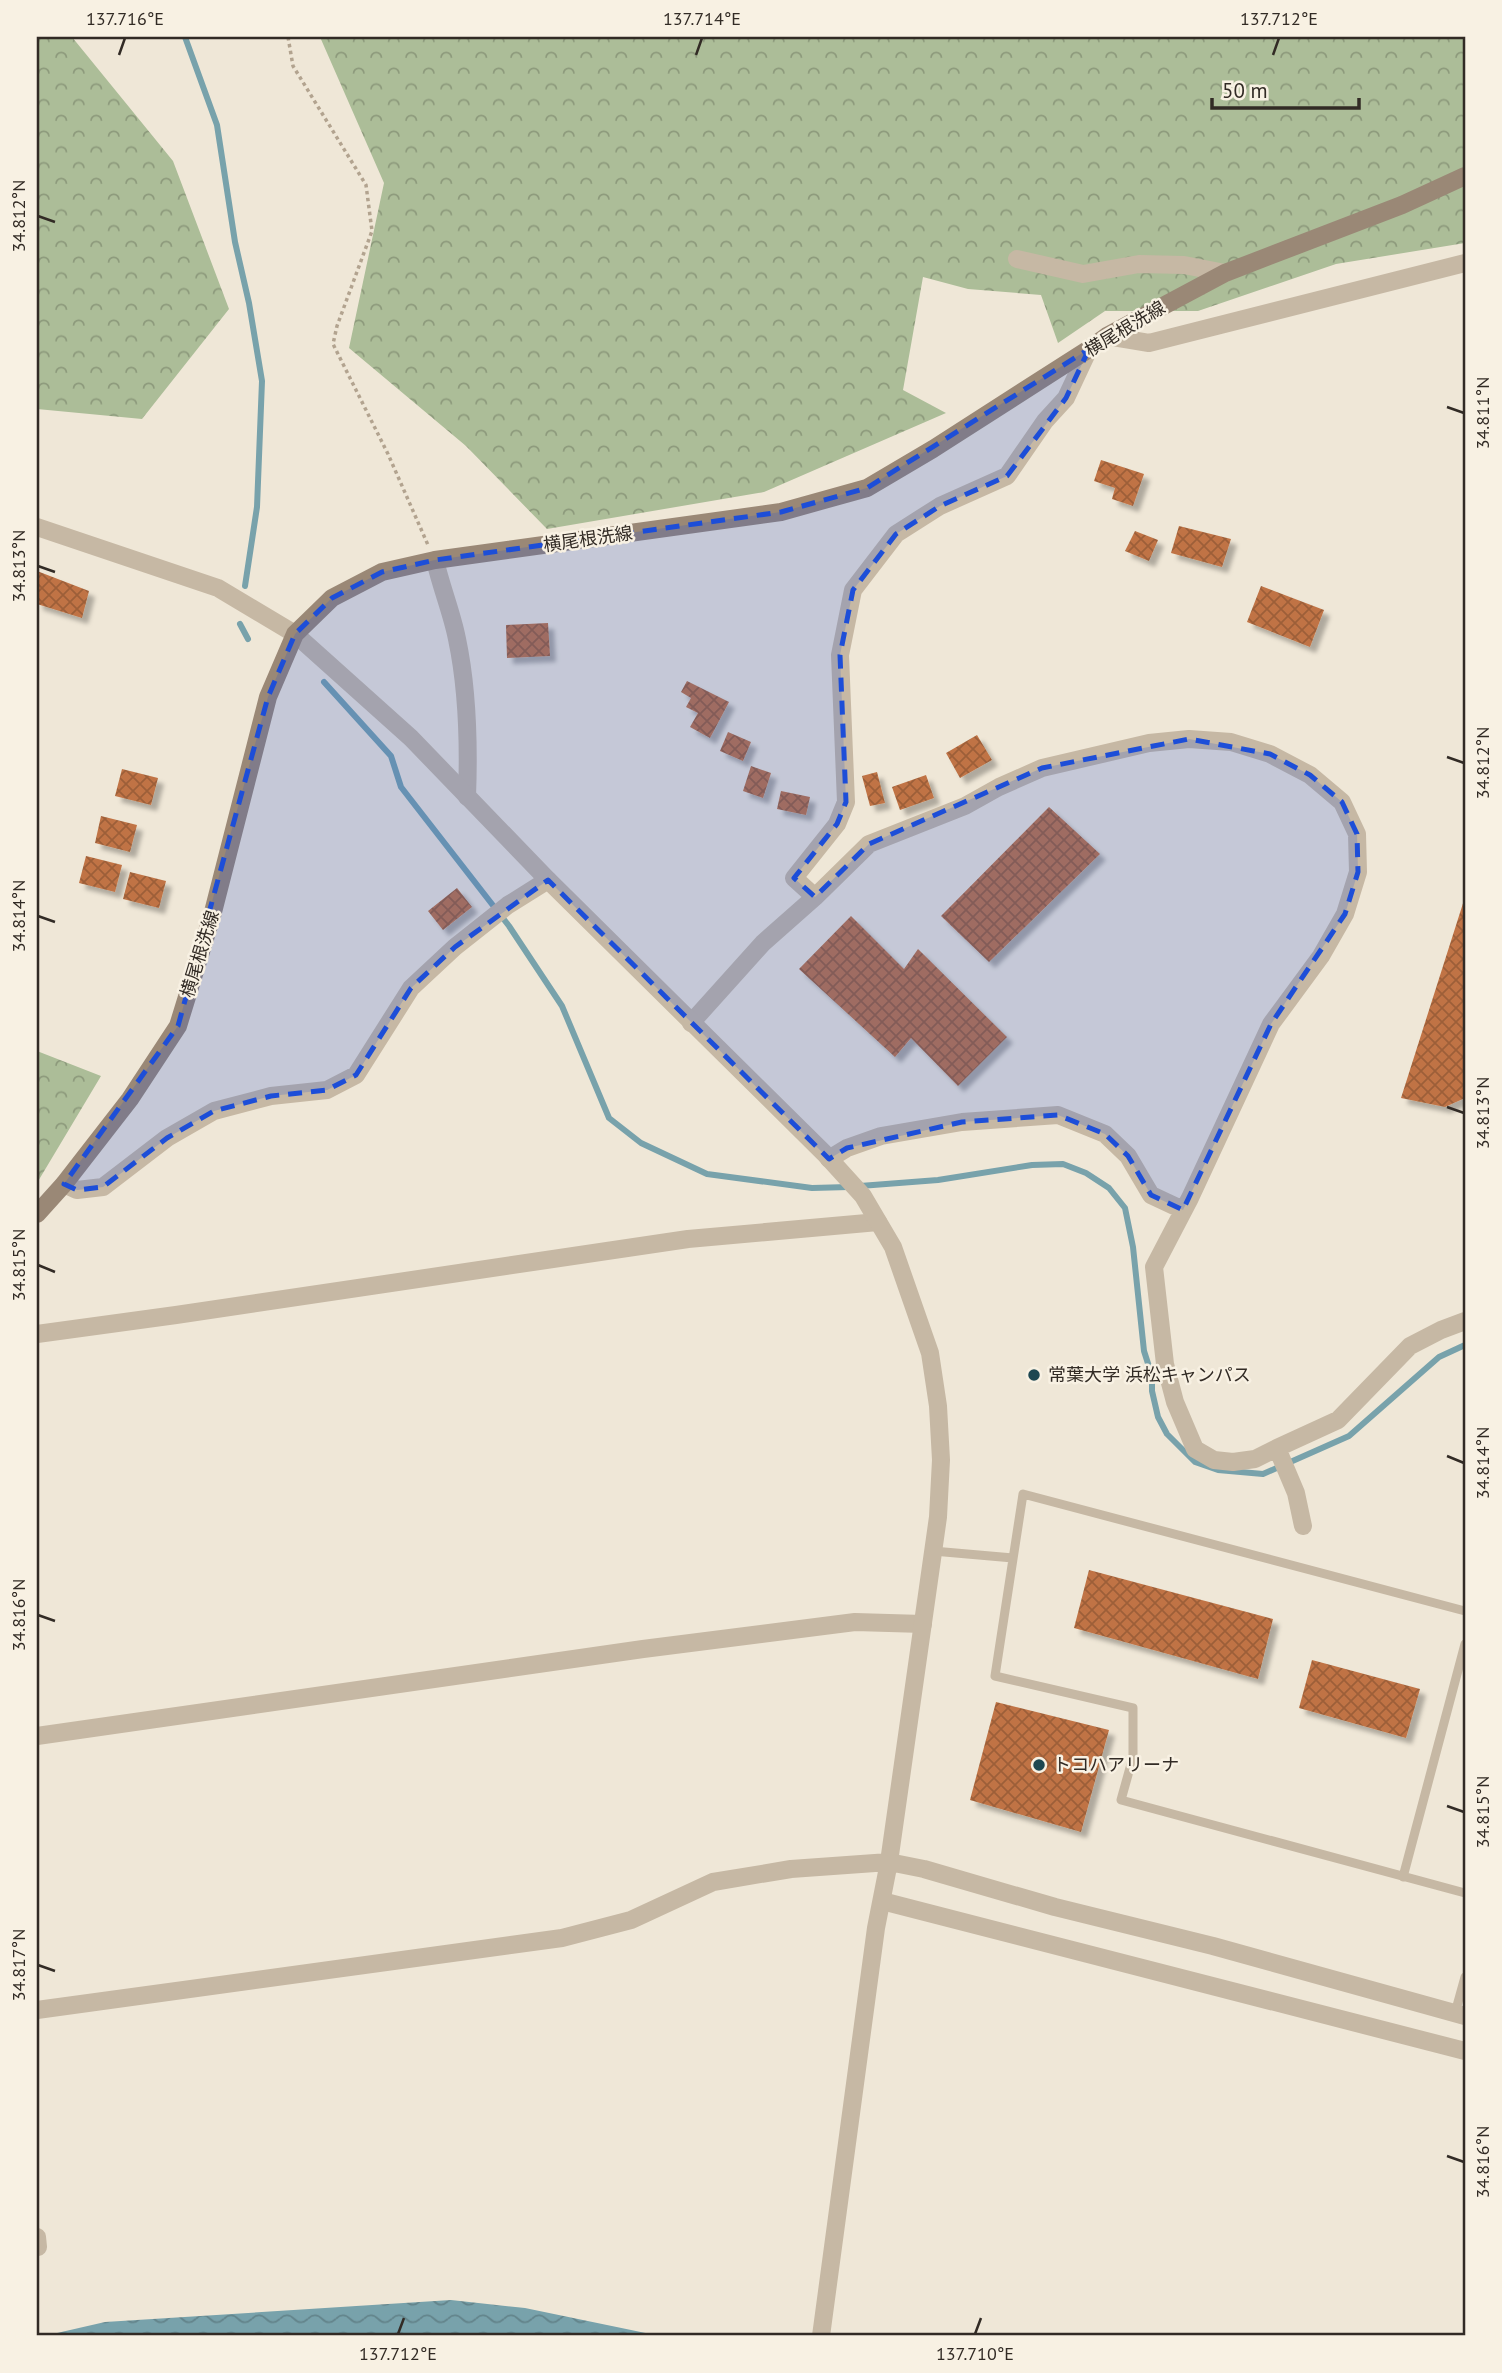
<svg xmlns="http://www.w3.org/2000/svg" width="1502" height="2373" viewBox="0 0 1502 2373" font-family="'PT Sans','Noto Sans JP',sans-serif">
<defs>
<pattern id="forest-crowns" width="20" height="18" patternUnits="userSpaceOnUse" patternTransform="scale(1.75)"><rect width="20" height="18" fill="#acbd98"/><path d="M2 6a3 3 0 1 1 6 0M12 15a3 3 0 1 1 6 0" fill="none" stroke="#8d9a7c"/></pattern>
<pattern id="water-waves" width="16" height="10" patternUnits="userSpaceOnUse" patternTransform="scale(1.75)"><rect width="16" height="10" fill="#78a2ab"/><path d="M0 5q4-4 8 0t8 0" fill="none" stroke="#63848b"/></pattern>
<pattern id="building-cross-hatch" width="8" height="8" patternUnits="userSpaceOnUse" patternTransform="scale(1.75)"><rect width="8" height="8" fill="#c07344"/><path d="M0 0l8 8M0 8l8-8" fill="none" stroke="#9d5f39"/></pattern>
<filter id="shadow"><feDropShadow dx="6" dy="6" stdDeviation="2" flood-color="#0004"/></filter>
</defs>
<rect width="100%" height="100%" fill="#efe7d7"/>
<path fill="url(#forest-crowns)" d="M37,37H72L173,161L229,309L142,419L37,409Z
M320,37H1465V243L1336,264L1198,311H1105L1058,343L1041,295L968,289L923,277L903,390L946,413L764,492L547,529L466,446L349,348L384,183Z
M37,1051L101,1076L37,1183Z"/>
<path fill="url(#water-waves)" d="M451,2300L525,2308L660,2336H44L105,2322Z"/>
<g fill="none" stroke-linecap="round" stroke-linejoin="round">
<path stroke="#78a2ab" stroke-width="6" d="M185,37L217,125L235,242L249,303L262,381L257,507L245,586
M240,624L248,639
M324,682L391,756L401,787L509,926L562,1006L609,1118L641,1143L707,1174L812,1188L849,1187
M860,1186L938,1180L1032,1165L1063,1164L1086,1173L1109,1188L1125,1208L1133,1247L1144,1351L1152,1376V1391L1158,1417L1167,1434L1195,1462L1218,1470L1263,1474L1349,1436L1439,1357L1465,1345"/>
</g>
<path fill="url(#building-cross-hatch)" filter="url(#shadow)" d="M1101,460L1144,474L1133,506L1112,499L1115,488L1094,481Z
M1179,526L1231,539L1222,567L1171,553Z
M1135,531L1158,540L1149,561L1125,551Z
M37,571L89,591L82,618L37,604Z
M1261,586L1324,610L1310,647L1247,622Z
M548,623L550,656L507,658L506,625Z
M687,681L729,702L710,738L690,727L698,713L686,707L691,698L681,692Z
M728,732L751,742L743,761L720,751Z
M977,735L992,760L960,778L946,753Z
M751,766L771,773L763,798L743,791Z
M122,769L158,778L151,805L115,796Z
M877,772L885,803L870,806L862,776Z
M926,775L934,798L900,810L892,787Z
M781,791L810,797L806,815L777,809Z
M1049,807L1100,854L989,962L941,916Z
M101,816L137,825L130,852L95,843Z
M86,856L122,865L115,892L79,883Z
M130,872L166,881L159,908L123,899Z
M457,888L472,907L443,930L428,911Z
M1465,897V1098L1445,1107L1401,1098Z
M851,916L904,969L918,949L1007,1037L958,1086L911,1038L895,1057L799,969Z
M1089,1570L1273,1619L1258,1679L1074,1628Z
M1312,1660L1420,1689L1406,1738L1299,1708Z
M996,1702L1109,1730L1081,1832L970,1800Z"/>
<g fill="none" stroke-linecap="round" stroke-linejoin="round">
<path stroke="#b2a38f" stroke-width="3.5" stroke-dasharray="3.5 3.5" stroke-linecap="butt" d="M288,37L293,66L366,185L372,231L337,326L333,344L388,454L428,545"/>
<path stroke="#c6b8a4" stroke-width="9" d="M933,1551L1013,1558
M1465,1611L1023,1494L995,1676L1133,1708V1757L1121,1800L1465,1893
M1403,1877L1465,1644
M1455,2013L1465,1977"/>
<path stroke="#c6b8a4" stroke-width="18" d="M1017,259L1083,274L1139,264L1184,265L1225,273
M1107,336L1149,343L1465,263
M37,527L218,588L295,634
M435,560C441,587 452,613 457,639C468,691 469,744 467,797
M815,897L794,878L837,824L846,802L840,655L853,590L896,534L940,506L1007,476L1045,421L1066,398L1089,349
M691,1023L763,943L815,897L869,844L965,806L999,787L1042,768L1149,743L1189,739L1231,742L1270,754L1310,775L1342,802L1357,834L1358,872L1345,914L1321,956L1271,1024L1190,1198L1154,1267L1165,1364L1175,1402L1195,1449L1214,1460L1233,1462L1255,1459L1277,1448L1296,1493L1303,1526
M829,1159L847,1148L881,1136L962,1122L1058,1115L1105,1134L1128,1156L1151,1195L1183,1210
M64,1184L77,1190L103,1187L167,1138L214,1111L271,1096L327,1090L356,1075L411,988L455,947L508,905L548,880
M37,1334L176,1315L688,1239L878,1222
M1277,1448L1338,1420L1410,1346L1441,1330L1465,1321
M37,1736L643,1649L855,1622L923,1624
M882,1901L1465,2051
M37,2237L38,2247"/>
<path stroke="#c6b8a4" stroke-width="18" d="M295,634L411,738L548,880L824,1153L863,1196L893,1247L930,1353L938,1406L941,1460L938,1517L889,1862L876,1928L821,2336
M37,2010L562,1938L631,1920L713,1882L791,1869L889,1862L924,1869L1055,1907L1213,1946L1465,2016"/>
<path stroke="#9a8876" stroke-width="18" d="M37,1214L64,1184L130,1099L178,1026L212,916L268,697L295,634L332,598L382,572L435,560L781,512L867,488L933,449L1089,349L1107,336L1225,273L1402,205L1465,176"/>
</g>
<path fill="#1d4ed8" fill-opacity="0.2" stroke="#1d4ed8" stroke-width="5" stroke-dasharray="14 9" stroke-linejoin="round" d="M1089,349L1066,398L1007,476L940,506L896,534L853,590L840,655L846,802L837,824L794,878L815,897L869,844L1042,768L1189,739L1270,754L1310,775L1342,802L1357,834L1358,872L1345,914L1271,1024L1183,1210L1151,1195L1128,1156L1105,1134L1058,1115L962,1122L847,1148L829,1159L548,880L455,947L411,988L356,1075L327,1090L271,1096L214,1111L167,1138L103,1187L77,1190L64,1184L178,1026L268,697L295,634L332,598L382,572L435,560L781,512L867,488Z"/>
<path fill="none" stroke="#322b25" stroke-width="2.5" d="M119,55L125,38M696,55L702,38M1273,55L1279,38M38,216L55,222M1447,407L1464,413M38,566L55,572M1447,757L1464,763M38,916L55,922M1447,1107L1464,1113M38,1265L55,1272M1447,1456L1464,1463M38,1615L55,1621M1447,1806L1464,1812M38,1965L55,1971M1447,2156L1464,2162M398,2334L404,2318M975,2334L981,2318"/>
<g fill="#1d4751" stroke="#f8f1e3" stroke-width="2.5">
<circle cx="1034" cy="1375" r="7"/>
<circle cx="1039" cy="1765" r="7"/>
</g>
<g text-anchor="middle" stroke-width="5" stroke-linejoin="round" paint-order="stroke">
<g font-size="18" fill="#322b25" stroke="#f8f1e3">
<text transform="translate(1125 329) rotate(-31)" y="6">横尾根洗線</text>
<text transform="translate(588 539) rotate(-8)" y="6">横尾根洗線</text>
<text transform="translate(200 954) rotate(-73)" y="6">横尾根洗線</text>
</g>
<g font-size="18" fill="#322b25" stroke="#f8f1e3" text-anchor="start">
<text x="1048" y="1381">常葉大学 浜松キャンパス</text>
<text x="1053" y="1771">トコハアリーナ</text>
</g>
</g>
<rect width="1502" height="2373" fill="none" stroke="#f8f1e3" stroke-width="77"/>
<path d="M1212 98v10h147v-10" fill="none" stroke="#322b25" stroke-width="3.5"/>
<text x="1222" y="98" font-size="21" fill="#322b25" stroke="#f8f1e3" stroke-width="5" paint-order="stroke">50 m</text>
<rect x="38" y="38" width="1426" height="2296" fill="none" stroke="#322b25" stroke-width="2.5"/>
<g font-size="18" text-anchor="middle" fill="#322b25">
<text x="125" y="25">137.716°E</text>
<text x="702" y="25">137.714°E</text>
<text x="1279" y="25">137.712°E</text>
<text transform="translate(19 216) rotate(-90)" y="6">34.812°N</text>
<text transform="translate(1483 413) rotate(-90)" y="6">34.811°N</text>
<text transform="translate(19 566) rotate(-90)" y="6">34.813°N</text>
<text transform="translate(1483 763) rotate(-90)" y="6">34.812°N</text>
<text transform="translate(19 916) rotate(-90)" y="6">34.814°N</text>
<text transform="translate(1483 1113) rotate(-90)" y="6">34.813°N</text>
<text transform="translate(19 1265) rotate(-90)" y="6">34.815°N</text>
<text transform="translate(1483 1463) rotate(-90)" y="6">34.814°N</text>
<text transform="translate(19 1615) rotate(-90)" y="6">34.816°N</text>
<text transform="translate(1483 1812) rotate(-90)" y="6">34.815°N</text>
<text transform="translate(19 1965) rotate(-90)" y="6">34.817°N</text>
<text transform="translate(1483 2162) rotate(-90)" y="6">34.816°N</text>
<text x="398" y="2360">137.712°E</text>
<text x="975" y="2360">137.710°E</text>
</g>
</svg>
